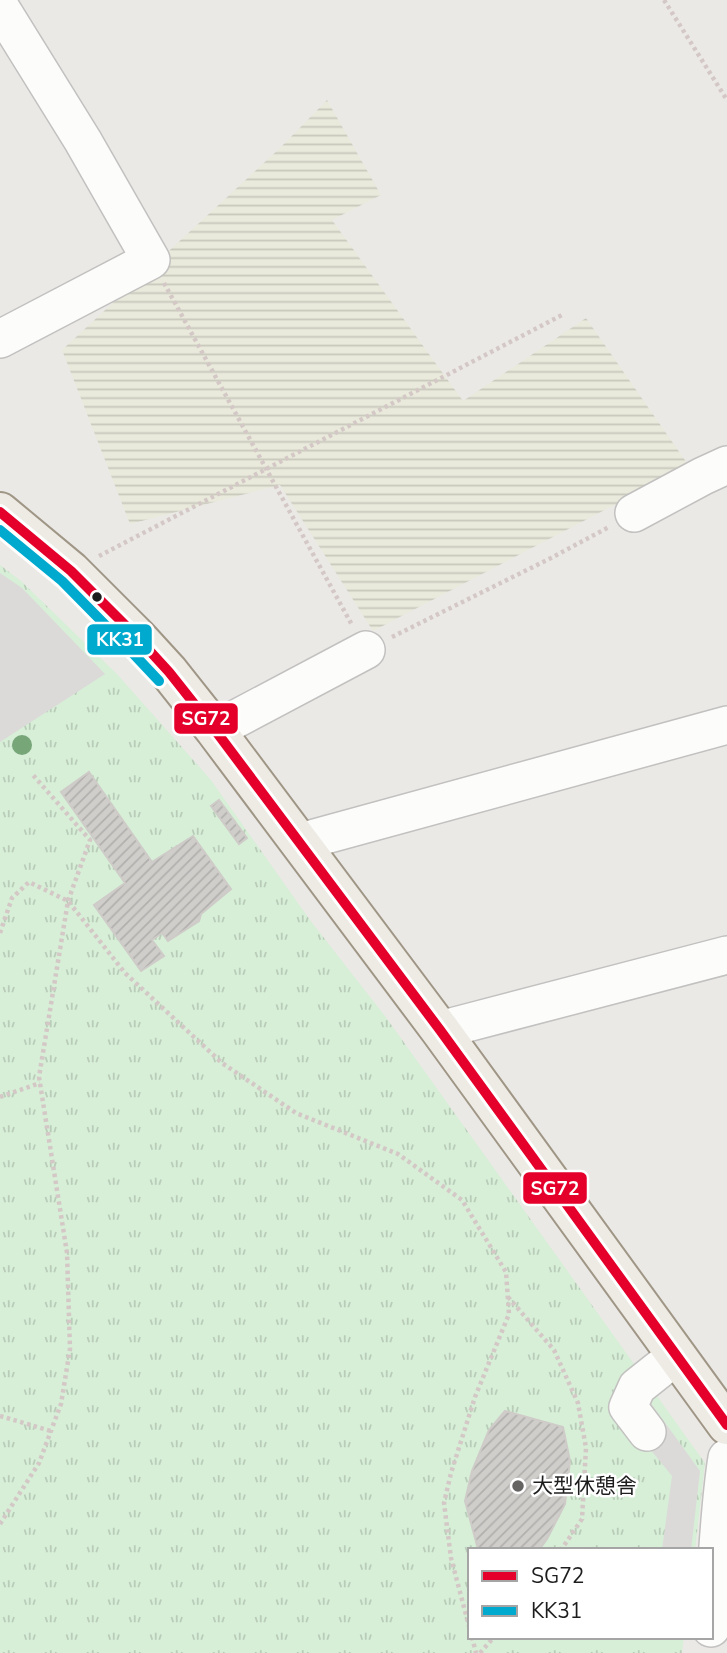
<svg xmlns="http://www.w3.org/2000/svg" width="727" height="1653" viewBox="0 0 727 1653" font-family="'Nunito Sans','Noto Sans JP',sans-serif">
<defs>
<pattern id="farmland-rules" width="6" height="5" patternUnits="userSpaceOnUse" patternTransform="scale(1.75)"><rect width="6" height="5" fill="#e9eadb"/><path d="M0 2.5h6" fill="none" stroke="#c7c8bc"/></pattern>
<pattern id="park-tufts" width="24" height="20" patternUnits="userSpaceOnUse" patternTransform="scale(1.75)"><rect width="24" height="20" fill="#d7eed7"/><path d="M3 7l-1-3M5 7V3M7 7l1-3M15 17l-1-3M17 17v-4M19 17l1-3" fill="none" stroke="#b8ccb8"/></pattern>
<pattern id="building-hatch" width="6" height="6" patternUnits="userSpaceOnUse" patternTransform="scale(1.75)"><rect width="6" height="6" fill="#d0cecb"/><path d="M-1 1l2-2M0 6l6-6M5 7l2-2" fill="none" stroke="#b2b0ae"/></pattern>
</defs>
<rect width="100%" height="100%" fill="#ebe9e6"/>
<path fill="url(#farmland-rules)" d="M327,100L381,195L332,220L463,401L586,318L689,466L373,631L280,485L130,524L62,350L281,147Z"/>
<path fill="url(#park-tufts)" d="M0,565L21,581L117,674L211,780L310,920L385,1016L705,1463L695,1550H470V1637H684L682,1653H0Z"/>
<path fill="#dbdad9" d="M0,573L22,588L105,674L0,742Z
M650,1402L700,1471L691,1550H662L672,1476L642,1439L639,1415Z"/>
<path fill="url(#building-hatch)" stroke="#cecbc8" stroke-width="2" d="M89,772L152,862L193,836L231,889L201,914L199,921L168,941L162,933L152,940L164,956L141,971L94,905L125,883L61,792Z
M219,800L247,838L239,844L211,806Z
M505,1411L563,1427L570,1461L565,1504L547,1539L539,1550L478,1549L465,1501L472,1471L489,1430Z"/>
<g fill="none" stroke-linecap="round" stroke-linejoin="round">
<g stroke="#c2c1c0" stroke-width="40">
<path id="minor" d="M0,7L83,141L151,260L0,339
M634,513L703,476L727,465
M215,730L366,650
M300,842L727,725
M440,1030L727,955
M647,1432L628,1407L637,1387L676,1356
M711,1628C718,1571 718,1514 727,1458"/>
</g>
<g stroke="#9f9686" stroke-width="42">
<path id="major" d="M0,512L71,571L137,637L169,672L215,730L440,1030L727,1425"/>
</g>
<path stroke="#d4c8c7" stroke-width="4.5" stroke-dasharray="3.5 3.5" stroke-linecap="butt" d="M664,0L727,100
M164,283L352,625
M99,556L564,314
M392,637L551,558L609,527
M0,933L12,898L29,882L68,901L125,973L222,1063L296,1113L398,1154L462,1200L506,1272L509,1314L475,1397L451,1473L444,1503L451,1558L470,1630
M0,1097L40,1083
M508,1297L554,1350L578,1403L586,1448L582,1519L561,1550
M0,1416L51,1431
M0,1524L39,1463L61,1404L70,1349L67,1253L39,1077L68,901L90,840L33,775
M472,1637L476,1653
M480,1653L494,1637"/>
<use href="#minor" stroke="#fcfcfb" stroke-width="37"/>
<use href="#major" stroke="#eeebe5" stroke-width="38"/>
<g stroke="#fff" stroke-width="16">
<path id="bus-1" d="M0,512L71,571L137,637L169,672L215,730L440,1030L727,1425"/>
</g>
<g stroke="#fff" stroke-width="16">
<path id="bus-2" d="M0,530L62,581L127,647L159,681"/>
</g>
<use href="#bus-1" stroke="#e4002b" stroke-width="10"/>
<use href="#bus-2" stroke="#00a9ce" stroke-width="10"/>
</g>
<circle fill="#77a679" cx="22" cy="745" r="10"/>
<circle fill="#1d1d1d" stroke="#fff" stroke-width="2.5" cx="97" cy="597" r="6"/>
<circle fill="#656463" stroke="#fff" stroke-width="2.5" cx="518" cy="1486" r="7"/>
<g text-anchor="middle" stroke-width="5" stroke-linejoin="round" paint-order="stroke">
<g font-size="21" fill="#1d1d1d" stroke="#fff" text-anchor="start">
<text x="532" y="1493">大型休憩舎</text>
</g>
</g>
<g stroke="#fff" stroke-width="2.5">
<rect x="86" y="623" width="67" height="33" rx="7" fill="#00a9ce"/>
<rect x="173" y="702" width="66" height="33" rx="7" fill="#e4002b"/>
<rect x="522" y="1171" width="66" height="34" rx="7" fill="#e4002b"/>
</g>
<g font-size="19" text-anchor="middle" font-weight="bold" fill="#fff">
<text x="120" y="646">KK31</text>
<text x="206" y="725">SG72</text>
<text x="555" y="1195">SG72</text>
</g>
<rect x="468" y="1548" width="245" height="91" fill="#ffffff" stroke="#a5a5a5" stroke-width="2"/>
<rect x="482" y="1571" width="35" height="10" fill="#e4002b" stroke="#a5a5a5" stroke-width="2"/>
<text x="531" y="1583" font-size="21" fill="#1d1d1d">SG72</text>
<rect x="482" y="1606" width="35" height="10" fill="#00a9ce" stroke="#a5a5a5" stroke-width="2"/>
<text x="531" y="1618" font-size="21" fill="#1d1d1d">KK31</text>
</svg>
